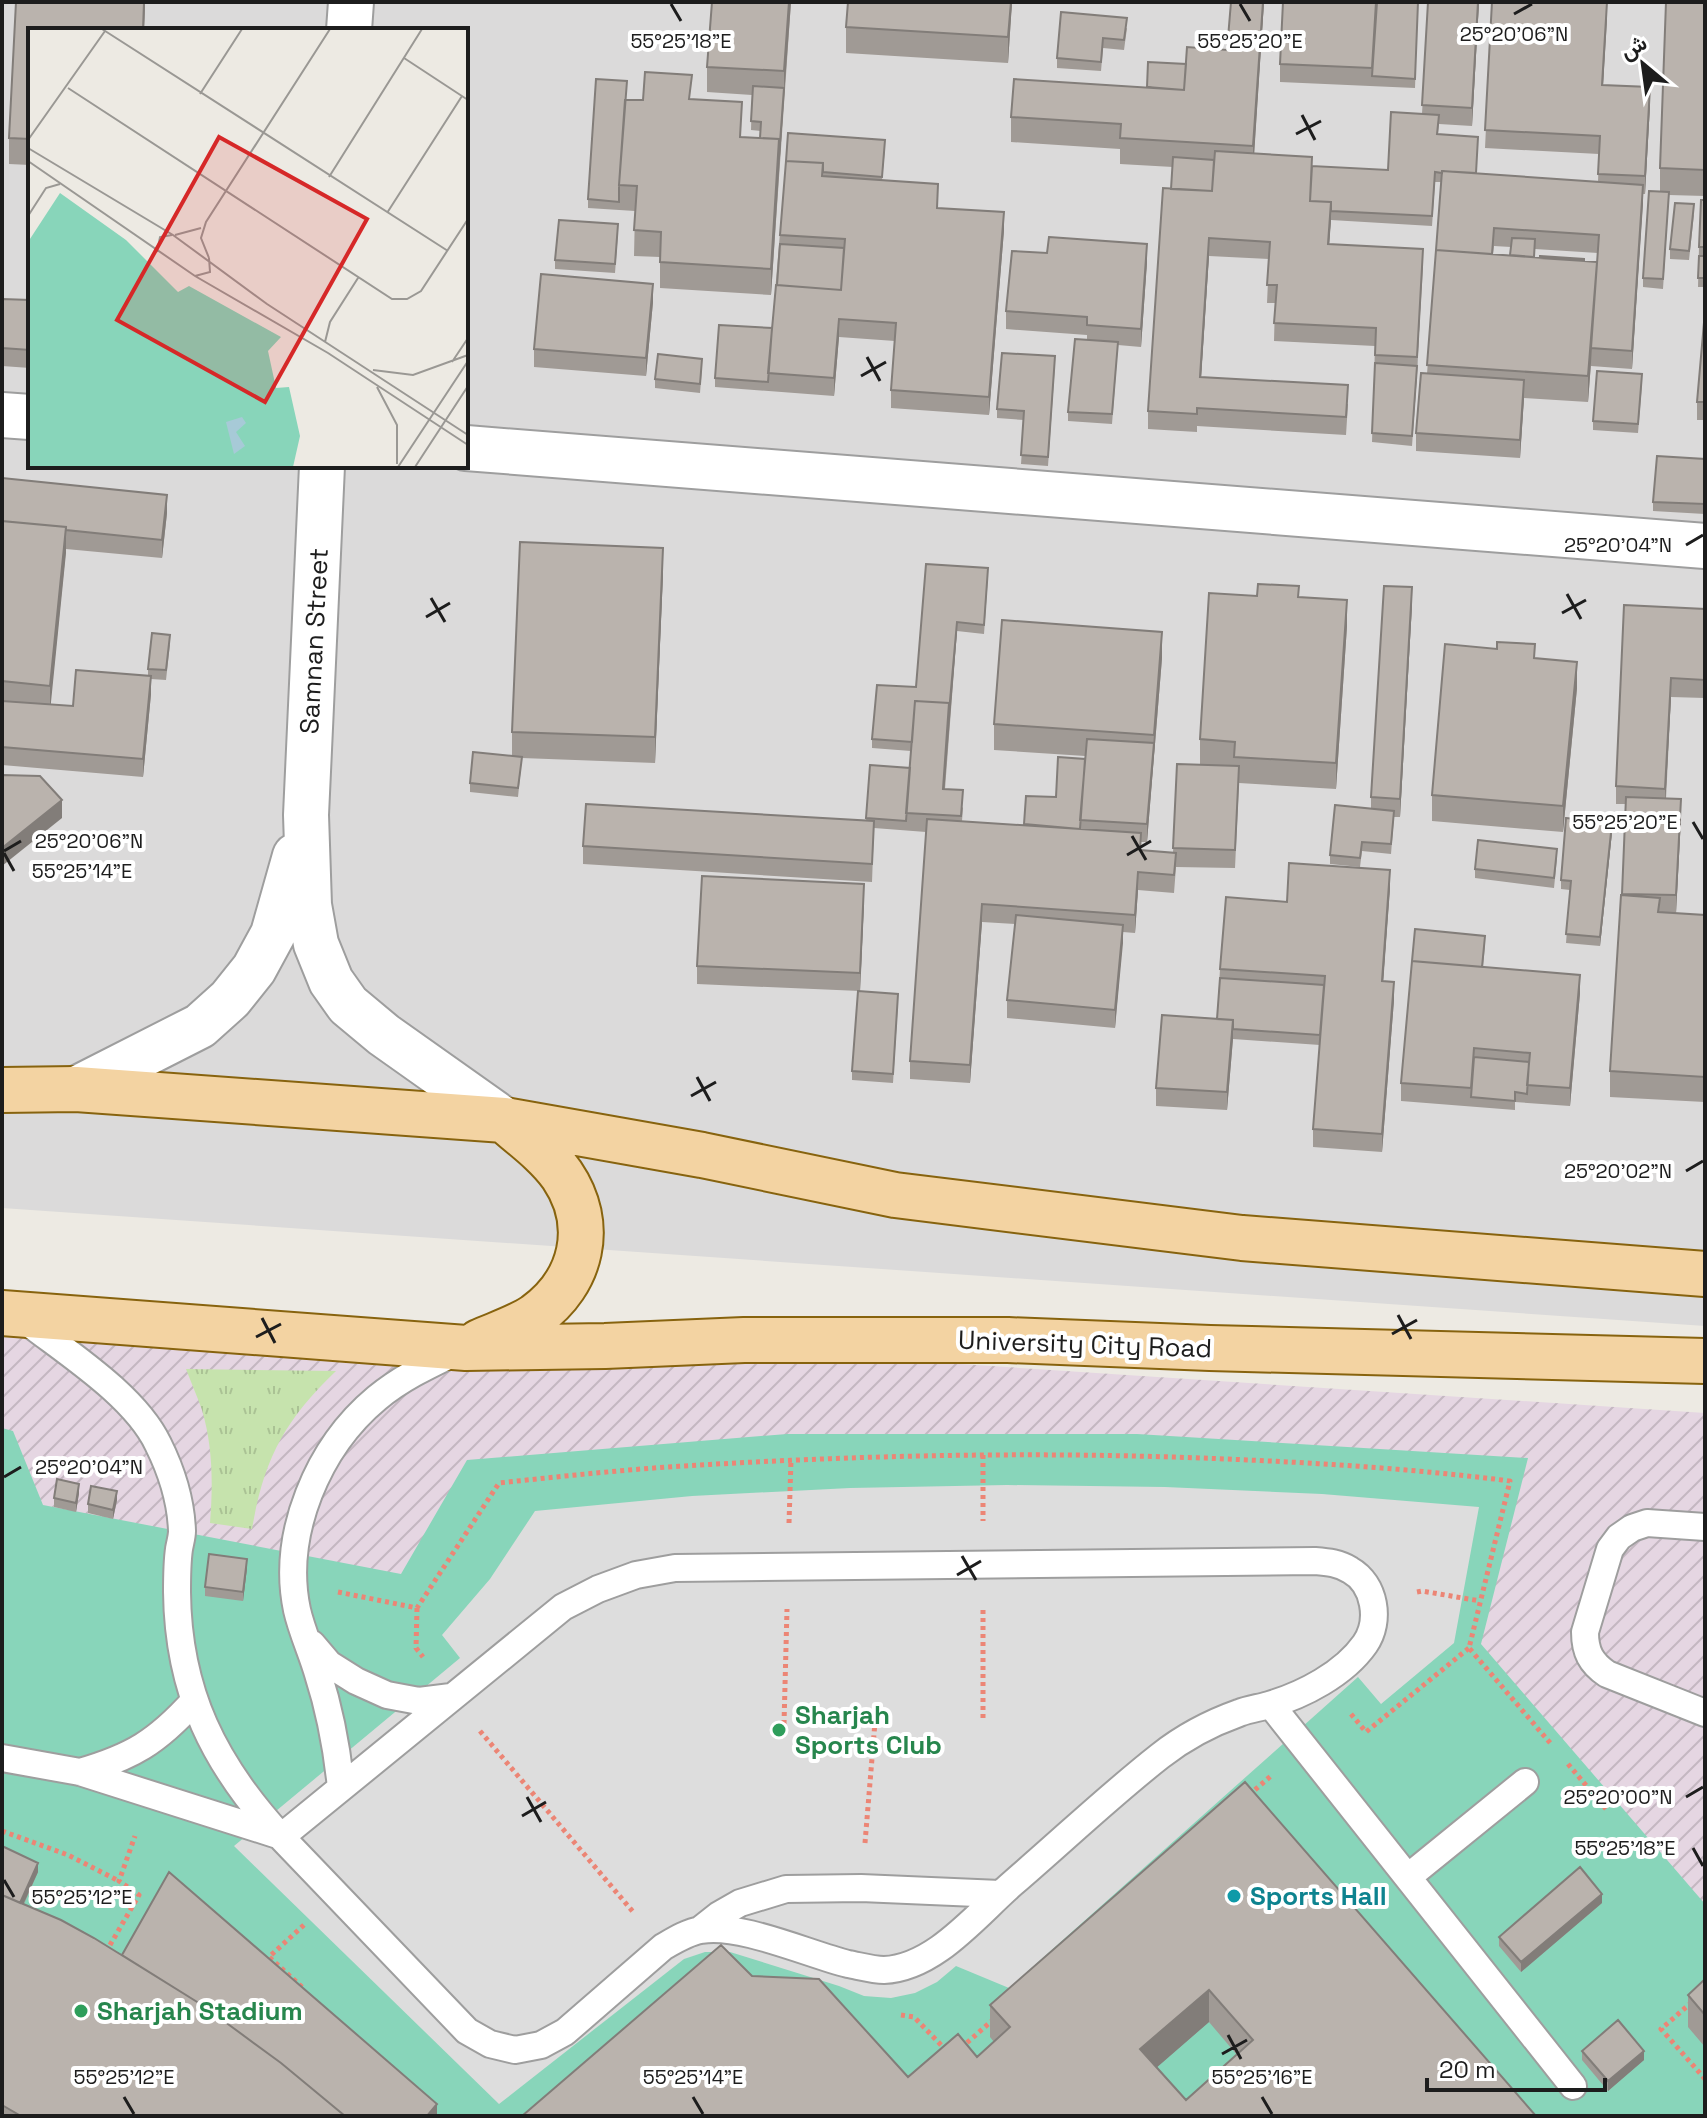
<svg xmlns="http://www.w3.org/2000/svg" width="1707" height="2118" viewBox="0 0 1707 2118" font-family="'Space Grotesk',Vazirmatn,sans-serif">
<defs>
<pattern id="industrial-furrows" width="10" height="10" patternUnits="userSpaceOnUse" patternTransform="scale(2)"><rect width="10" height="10" fill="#e5d6e2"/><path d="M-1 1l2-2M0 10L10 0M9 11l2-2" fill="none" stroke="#c4b7c1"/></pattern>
<pattern id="grass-tufts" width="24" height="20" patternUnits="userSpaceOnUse" patternTransform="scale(2)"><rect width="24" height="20" fill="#c6e3ad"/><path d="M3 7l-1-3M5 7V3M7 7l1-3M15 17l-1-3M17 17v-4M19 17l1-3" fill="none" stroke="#aac294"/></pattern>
</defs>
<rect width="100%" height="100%" fill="#edeae3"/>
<path fill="#dbdada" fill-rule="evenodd" d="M2,2H1705V1326L2,1208ZM30,30H466V466H30Z"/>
<path fill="url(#industrial-furrows)" d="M2,1301L1705,1413V2116H2Z"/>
<path fill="url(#grass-tufts)" d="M186,1369L336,1371C284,1421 264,1459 252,1529L210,1523C213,1485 213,1447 202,1410C197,1396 191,1382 186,1369Z"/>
<path fill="#88d5ba" d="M2,1428L13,1431L43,1505L401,1574L467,1460L787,1434H1137L1528,1458L1481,1644L1705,1904V2116H2Z"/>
<path fill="#ddd" d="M1007,1485L1165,1487L1322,1494L1479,1507L1454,1643L1381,1704L1358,1677L1009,1988L956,1966L937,1982L915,1993L891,1998L864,1996L839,1986L730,1952H705L684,1959L499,2104L234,1846L460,1658L442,1635L490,1579L535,1511L692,1496L850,1488Z"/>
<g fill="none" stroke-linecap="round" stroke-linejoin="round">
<g stroke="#9e9e9e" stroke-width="30">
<path id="lane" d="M21,1317C64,1351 134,1394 158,1444C171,1470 181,1502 182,1531C182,1537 180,1543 179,1549C177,1563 177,1578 177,1592C178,1692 214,1764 281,1837L467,2031L490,2044L515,2050L541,2045L565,2032L663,1947C675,1940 688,1932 701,1930C740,1923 808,1954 848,1964C859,1966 873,1970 884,1970C935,1968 977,1914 1013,1883C1062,1841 1109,1796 1160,1756C1184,1737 1211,1723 1239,1713C1249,1709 1259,1708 1269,1705C1303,1695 1344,1674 1365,1644C1381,1621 1375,1584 1350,1570C1339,1563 1328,1562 1315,1561L675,1568L636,1575L598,1589L563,1607L281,1837
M1705,1527L1647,1523L1632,1528L1619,1537L1610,1549L1585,1632C1585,1652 1591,1663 1607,1674L1705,1713
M312,1644L329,1664L356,1681L387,1695L419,1701L451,1697
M1271,1705L1573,2086
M2,1758L80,1772L278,1835
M80,1772C132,1757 157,1742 194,1701
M341,1788C337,1749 330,1711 318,1674C312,1653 302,1632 297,1610C281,1534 318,1447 377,1398C401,1378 429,1365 456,1352
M1408,1877L1525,1782
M700,1930L719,1915L740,1903L786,1889L861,1888L1000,1894"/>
</g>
<g stroke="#9e9e9e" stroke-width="48">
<path id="street" d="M349,30L351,2
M2,415L30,417
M466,448L1705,546
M322,466L306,815L309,905L316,944L331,981L348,1005L384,1035L504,1120
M76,1089L200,1026L230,999L254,969L273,934L295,856"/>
</g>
<g stroke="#87630e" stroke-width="48">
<path id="primary" d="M2,1090L76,1089L504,1120L702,1155L895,1195L1242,1238L1705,1274
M2,1313L466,1348L605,1346L744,1340H1008L1210,1348L1705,1361
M479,1342C497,1334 519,1327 535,1316C582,1282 596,1225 562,1175C547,1154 524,1137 504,1120"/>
</g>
<path stroke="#ec8575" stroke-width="5" stroke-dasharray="4 4" stroke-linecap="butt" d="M983,1455V1521
M789,1523L791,1460
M338,1592L417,1608L499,1483C555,1477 611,1471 668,1467C854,1455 1040,1451 1226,1459C1321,1463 1416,1469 1510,1481L1469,1648L1551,1744
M1417,1592L1422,1591L1480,1601
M417,1608L416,1648L423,1657
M1351,1714L1366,1732L1469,1648
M983,1718V1607
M784,1724L787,1609
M480,1731L634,1913
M1568,1764L1606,1809
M1249,1795L1272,1775
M2,1831L68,1855L119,1881
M865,1843L875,1722
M106,1952L139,1895L119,1881L135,1836
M302,1987L269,1957L305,1924
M1692,2002L1661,2029L1705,2079
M901,2015L914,2017L945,2049
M961,2048L995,2018"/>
<use href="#lane" stroke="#fff" stroke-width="26"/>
<use href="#street" stroke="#fff" stroke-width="44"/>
<use href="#primary" stroke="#f3d3a2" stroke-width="44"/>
</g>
<path fill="#a09a95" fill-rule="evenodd" d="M16,2H145L144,30H30V165L9,164V138Z
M712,2H791L771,295L660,288V257L634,256L635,211L588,208V199L627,100L692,99L742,137L760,138L761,131L751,130L752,95L707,92V67Z
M1012,2L1008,63L846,53V27Z
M1231,2H1264L1254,154L1312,166L1388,170L1422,114L1428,2H1607L1603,85L1650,105L1645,194H1643L1632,369L1591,366V363L1588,402L1524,398L1520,458L1416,451V433L1427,374L1441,182H1435L1432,226L1331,220L1329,244L1423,267L1412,446L1372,442L1375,346L1274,341L1275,303H1267L1269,259L1209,256L1201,377L1348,404L1346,435L1197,426V432L1148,429V411L1173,167L1120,164V149L1011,142V117L1147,87L1186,64L1227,50ZM1479,3L1492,4L1485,148L1599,154L1598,182L1477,174L1438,134L1439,124L1472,126ZM1494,246L1511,247L1510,255L1493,254ZM1535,249L1598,253L1597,262L1535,257Z
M1418,2L1415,88L1280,82V64Z
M1705,2V196L1669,195L1663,289L1643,287V278L1660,192V168Z
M1127,28L1124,50L1103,48L1101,71L1057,68V58Z
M885,149L882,180L938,208L1004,230L989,415L891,408V390L895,341L839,337L834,396L715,387V378L772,328L786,161Z
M1705,200V287H1698L1699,247Z
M1694,214L1689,260L1670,259V249Z
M618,233L615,273L555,269V260Z
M1147,262L1141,347L1118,345L1112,424L1068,421V412L1087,340V335L1006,329V311Z
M2,299L30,300V368L2,366Z
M653,302L646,376L534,367V349Z
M1705,311V420H1697V402Z
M1055,365L1048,466L1021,464L1024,420L997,418V409Z
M702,368L700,393L655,388V379Z
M1642,384L1638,433L1593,430V421Z
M1705,459V514L1653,511V502Z
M2,478L167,513L162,558L66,549L50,705L73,706L148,676V669L170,644L166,680L151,679V694L143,777L2,765Z
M926,564L988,577L984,634L957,631L945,789L963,808L962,821L1024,826L1026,796L1056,797L1085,759V756L994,750V724L1162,658L1147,842H1141V850L1173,853L1177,764L1200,765V739L1257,596L1299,597L1347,626L1336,789L1239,783L1235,868L1176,867L1174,893L1138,890L1135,933L1123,932L1115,1028L1007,1018V1000L1015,924L982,922L970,1083L910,1079V1061L926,832L874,828L872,882L583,864V846L866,821L870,765L910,768L911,751L872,748V739L916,687Z
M663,574L655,763L522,758L518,797L470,792V783L512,756V732Z
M1412,605L1400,817H1394L1391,854L1362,851L1360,867L1330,864V855L1371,809V797Z
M1705,609V698L1671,697L1666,799L1681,817L1676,913L1705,915V1102L1610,1097V1071L1622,895L1626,804H1616V786Z
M1497,649L1535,659L1577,688L1563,832L1432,821V795Z
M1612,832L1600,946L1566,943L1570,890L1561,889V880Z
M1557,858L1554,888L1475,878V869Z
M1390,888L1383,981L1394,1000L1382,1152L1313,1147V1129L1320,1045L1233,1039L1227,1110L1156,1106V1088L1217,1019L1220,969L1287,902Z
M864,902L860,991L697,984V966Z
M1485,945L1483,967L1580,993L1570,1106L1515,1102V1110L1401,1101V1083Z
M898,1003L893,1083L852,1080V1071Z
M79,1493L76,1512L54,1507V1498Z
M117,1500L113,1519L88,1513V1504Z
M247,1568L243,1601L205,1596V1587Z
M1245,1782L1536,2116H522L752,1976L908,2077L977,2057L994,2042L990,2037V2005ZM1209,2022L1237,2055L1186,2100L1157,2067Z
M2,1846L38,1872L24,1904L437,2116H2Z
M1602,1903L1521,1972L1499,1946V1937Z
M1705,1979V2047L1688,2027V1995Z
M1582,2051L1644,2060L1608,2091L1582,2060Z"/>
<path fill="#827d79" d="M144,2H145L144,30H143Z
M789,2H791L784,97V71Z
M1011,2H1012L1008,63V37Z
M1263,2H1264L1253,172V146Z
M1478,2H1479L1472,126V108Z
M1607,2V20L1602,103V85Z
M1650,87V105L1645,194V176Z
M784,88V97L771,295V269L779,139Z
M1643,185V204L1632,369V351Z
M1331,202V220L1328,262V244Z
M1004,212V230L989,415V397Z
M1209,238V256L1200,395V377Z
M1147,244V262L1141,347V329Z
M1423,249L1417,375L1412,446L1417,366Z
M1597,262L1591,363L1588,402V376Z
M653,284V302L646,376V358Z
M839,319V337L834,396V378Z
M1524,380V398L1520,458V440Z
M167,495V513L162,558V540Z
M66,527V553L50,712V686Z
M663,548V574L655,763V737Z
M1412,587V605L1400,817V799Z
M1347,600V626L1336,789V763Z
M957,622V631L943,807V789L949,703Z
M1162,632V658L1147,842V824Z
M1577,662V688L1563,832V806Z
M151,676V694L143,777V759Z
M1671,678V697L1665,807V789Z
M1681,799V817L1676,913V895Z
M62,800V818L2,866V848Z
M1612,823V832L1600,946V937Z
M1390,870V888L1382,999V981Z
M1138,872V890L1135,933V915Z
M864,884V902L860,991V973Z
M982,904V922L970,1083V1065Z
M1123,925V943L1115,1028V1010Z
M1580,975V993L1570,1106V1088Z
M1394,982V1000L1382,1152V1134Z
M1233,1020V1038L1227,1110V1092Z
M79,1484V1493L76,1512V1503Z
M117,1491V1500L113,1519V1510Z
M247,1559V1568L243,1601V1592Z
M38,1863V1872L16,1920V1911Z
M1602,1894V1903L1521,1972V1962Z
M1209,1990V2022L1140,2082V2049Z
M1644,2051V2060L1608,2091V2081Z
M437,2104V2116H427Z"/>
<path fill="#bab3ad" stroke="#827d79" stroke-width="2" fill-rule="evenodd" d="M16,2H144L143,30H30V139L9,138Z
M712,2H789L784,71L707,67Z
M848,2H1011L1008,37L846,27Z
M1231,2H1263L1253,146L1120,138L1121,124L1011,117L1014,79L1184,90L1187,47L1227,50Z
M1283,2H1376L1372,68L1280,64Z
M1377,2H1418L1415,79L1372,76Z
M1428,2H1478L1472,108L1422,105Z
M1492,2H1607L1602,85L1650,87L1645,176L1598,174L1600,136L1485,130Z
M1666,2H1705V170L1660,168Z
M1061,12L1127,18L1124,40L1103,38L1101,62L1057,58Z
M1148,62L1186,64L1184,90L1147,87Z
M645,72L692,75L689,99L742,102L740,137L779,139L771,269L660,262L661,232L634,230L637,186L619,185L625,100H643Z
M596,79L627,81L619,185V202L588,199Z
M753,86L784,88L779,156V139L760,138L761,122L751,121Z
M1391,112L1439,115L1437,134L1478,137L1476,173L1442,171V173L1435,172L1432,216L1331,211V202L1310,201L1312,166L1388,170Z
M788,133L885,140L882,177L823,172V163L786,161Z
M1215,151L1312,157L1310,201L1331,202L1328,244L1423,249L1417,357L1375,355L1376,328L1274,323L1277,285H1267L1270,242L1209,238L1200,377L1348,385L1346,417L1197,408V414L1148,411L1163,188L1212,191Z
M1173,157L1214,160L1212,191L1171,189Z
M786,161L823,163L822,176L938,184L937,208L1004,212L989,397L891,390L896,323L839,319L834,378L768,373L776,285L841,290L845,239L780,235Z
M1442,171L1643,185L1632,351L1591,348L1599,235L1494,228L1492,254L1436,250Z
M1649,191L1669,192L1663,279L1643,278Z
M1701,200H1705V247H1699Z
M1675,203L1694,204L1689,251L1670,249Z
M559,220L618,224L615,264L555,260Z
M1049,237L1147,244L1141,329L1087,325V317L1006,311L1012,251L1047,253Z
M1512,238L1535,239L1534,257L1510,255Z
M780,244L844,248L841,290L777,285Z
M1436,250L1597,262L1588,376L1427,365Z
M1540,256L1584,259V261L1540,258Z
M1699,256H1705V278H1698Z
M541,274L653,284L646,358L534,349Z
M2,299L30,300V350L2,348Z
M1705,311V402H1697Z
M719,325L772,328L768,382L715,378Z
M1075,339L1118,342L1112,414L1068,412Z
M1002,353L1055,356L1048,457L1021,455L1024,411L997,409Z
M658,354L702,359L700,384L655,379Z
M1375,363L1417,366L1412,436L1372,433Z
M1597,371L1642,374L1638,424L1593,421Z
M1421,373L1524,380L1520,440L1416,433Z
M1657,456L1705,459V504L1653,502Z
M2,478L167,495L162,540L66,530V527L2,521Z
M2,521L66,527L50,686L2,681Z
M520,542L663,548L655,737L512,732Z
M926,564L988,568L984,625L957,622L949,712V703L915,701L912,742L872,739L877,685L916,687Z
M1258,584L1299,586L1298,597L1347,600L1336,763L1234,757L1235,742L1200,739L1209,593L1257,596Z
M1384,586L1412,587L1400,799L1371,797Z
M1624,605L1705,609V680L1671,678L1665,789L1616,786Z
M1002,620L1162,632L1154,735L994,724Z
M152,633L170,635L166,670L148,669Z
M1497,642L1535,644L1534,658L1577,662L1563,806L1432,795L1445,644L1497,649Z
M76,670L151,676L143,759L2,747V701L73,706Z
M915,701L949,703L943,789L963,790L961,816L906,813Z
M1087,739L1154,743L1147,824L1080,820Z
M473,752L522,757L518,788L470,783Z
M1058,757L1085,759L1080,829L1024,824L1026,796L1056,797Z
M1177,764L1239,766L1235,850L1173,848Z
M870,765L910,768L906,821L866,818Z
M2,775L40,776L62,800L2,848Z
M1626,797L1681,799L1676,895L1622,894Z
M586,804L874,821L872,864L583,846Z
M1335,805L1394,811L1391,844L1362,842L1360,858L1330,855Z
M1566,818L1612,823L1600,937L1566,934L1571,881L1561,880Z
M927,819L1141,833L1140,850L1176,853L1174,875L1138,872L1135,915L982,904L970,1065L910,1061Z
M1478,840L1557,849L1554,878L1475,869Z
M1289,863L1390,870L1382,981L1394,982L1382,1134L1313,1129L1325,976L1220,969L1226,897L1287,902Z
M702,876L864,884L860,973L697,966Z
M1621,895L1660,898L1658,912L1705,915V1077L1610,1071Z
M1016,915L1123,925L1115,1010L1007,1000Z
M1415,929L1485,936L1482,967L1412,961Z
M1412,961L1580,975L1570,1088L1527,1085L1530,1053L1474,1048L1471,1088L1401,1083Z
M1220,978L1324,985L1320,1035L1233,1029V1020L1217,1019Z
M858,991L898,994L893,1074L852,1071Z
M1162,1015L1233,1020L1227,1092L1156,1088Z
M1474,1057L1529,1062L1527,1094L1515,1092V1101L1471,1097Z
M57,1479L79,1484L76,1503L54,1498Z
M91,1486L117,1491L113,1510L88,1504Z
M209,1554L247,1559L243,1592L205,1587Z
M1245,1782L1536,2116H522L721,1945L752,1976L819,1979L908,2077L958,2034L977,2057L1010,2027L990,2005ZM1209,1990L1253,2040L1186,2100L1140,2049Z
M2,1846L38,1863L20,1903L2,1895Z
M1580,1867L1602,1894L1521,1962L1499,1937Z
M169,1872L437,2104L427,2116H345L281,2063L202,2005L122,1955Z
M2,1895L61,1920L94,1938L202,2005L281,2063L345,2116H21L2,2105Z
M1705,1979V2015L1688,1995Z
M1618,2020L1644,2051L1608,2081L1582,2051Z"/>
<path fill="none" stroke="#1d1d1d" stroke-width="3" d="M671,4L681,21M1240,4L1250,21M1514,14L1532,4M1302,115L1315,140M1296,134L1321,121M867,357L880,381M861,376L886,362M1686,545L1703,535M1567,594L1581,619M431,598L445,622M1562,613L1586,600M426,617L450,603M1693,822L1703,839M1132,836L1146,860M4,851L21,841M4,853L14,871M1127,855L1151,841M697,1077L710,1101M691,1096L716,1082M1686,1171L1703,1161M1398,1315L1411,1339M262,1318L275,1343M1392,1334L1417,1320M256,1337L281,1324M4,1477L21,1467M962,1556L976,1580M957,1575L981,1561M527,1797L541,1822M1686,1797L1703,1787M522,1816L546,1802M1693,1848L1703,1866M4,1880L14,1897M1228,2035L1241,2059M1222,2054L1247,2040M124,2097L134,2114M693,2097L703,2114M1262,2097L1272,2114"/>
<g fill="#2e9e5b" stroke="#fff" stroke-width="3">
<circle cx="779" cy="1730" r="8"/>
<circle cx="81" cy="2011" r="8"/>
</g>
<circle fill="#0f9aa8" stroke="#fff" stroke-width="3" cx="1234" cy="1896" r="8"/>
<g text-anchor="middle" stroke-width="8" stroke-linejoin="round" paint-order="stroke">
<g font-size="26" fill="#1d1d1d" stroke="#fff">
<text transform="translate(314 641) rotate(-87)" y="9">Samnan Street</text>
<text transform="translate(1085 1344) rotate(2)" y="9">University City Road</text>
</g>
<g font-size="26" font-weight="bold" fill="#27864d" stroke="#fff" text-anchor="start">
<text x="795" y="1724">Sharjah<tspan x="795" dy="30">Sports Club</tspan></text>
<text x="97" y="2020">Sharjah Stadium</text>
</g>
<g font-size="26" font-weight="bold" fill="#0d838f" stroke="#fff" text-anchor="start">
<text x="1250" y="1905">Sports Hall</text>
</g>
</g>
<g transform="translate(28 28)">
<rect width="440" height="440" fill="#edeae3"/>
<path d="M32,165L98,212L150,264L161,258L253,309L240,323L248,360L261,359L272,408L265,439H0V214Z" fill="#88d5ba"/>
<path d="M214,389L218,395L208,404L217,418L206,426L198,394Z" fill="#a7cad7"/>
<path fill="none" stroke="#9a9894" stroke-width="2" d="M74,1L420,223M376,30L440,72M40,60L364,271H379L393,263L440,191M172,66L214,1M0,112L77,3M0,120L145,207L239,276L440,407M0,133L167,248L300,325L440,417M301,149L394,1M359,185L434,68M0,188L18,160L32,156M147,207L173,200M129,224L132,209L144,207M181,230L173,210L178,194L302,1M167,248L182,244L181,230M297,314L302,294L330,250M424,334L440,310M345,342L385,347L440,327M349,359L369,397V436M370,439L440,333M387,439L440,358"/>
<path fill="#d62828" fill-opacity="0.15" stroke="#d62828" stroke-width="4" d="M191,109L339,191L237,374L89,292Z"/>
<rect width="440" height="440" fill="none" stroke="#1d1d1d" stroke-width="4"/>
</g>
<g font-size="20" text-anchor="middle" fill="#1d1d1d" stroke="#fff" stroke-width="8" stroke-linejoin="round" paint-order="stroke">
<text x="1514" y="41">25°20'06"N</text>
<text x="681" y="48">55°25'18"E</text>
<text x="1250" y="48">55°25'20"E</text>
<text x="1618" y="552">25°20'04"N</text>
<text x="1625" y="829">55°25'20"E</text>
<text x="89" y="848">25°20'06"N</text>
<text x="82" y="878">55°25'14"E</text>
<text x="1618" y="1178">25°20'02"N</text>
<text x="89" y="1474">25°20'04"N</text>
<text x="1618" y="1804">25°20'00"N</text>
<text x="1625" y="1855">55°25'18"E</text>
<text x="82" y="1904">55°25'12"E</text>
<text x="124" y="2084">55°25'12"E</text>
<text x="693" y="2084">55°25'14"E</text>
<text x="1262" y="2084">55°25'16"E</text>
</g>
<rect width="1707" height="2118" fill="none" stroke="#1d1d1d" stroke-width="8"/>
<g transform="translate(1643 64) rotate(331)" stroke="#ffffff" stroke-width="6" paint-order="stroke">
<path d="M0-6L14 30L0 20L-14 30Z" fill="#1d1d1d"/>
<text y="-12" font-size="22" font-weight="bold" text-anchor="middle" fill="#1d1d1d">ش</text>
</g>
<path d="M1427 2078v12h178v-12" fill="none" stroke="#1d1d1d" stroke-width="4"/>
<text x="1439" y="2078" font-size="24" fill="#1d1d1d" stroke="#ffffff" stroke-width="6" paint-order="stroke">20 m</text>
</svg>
